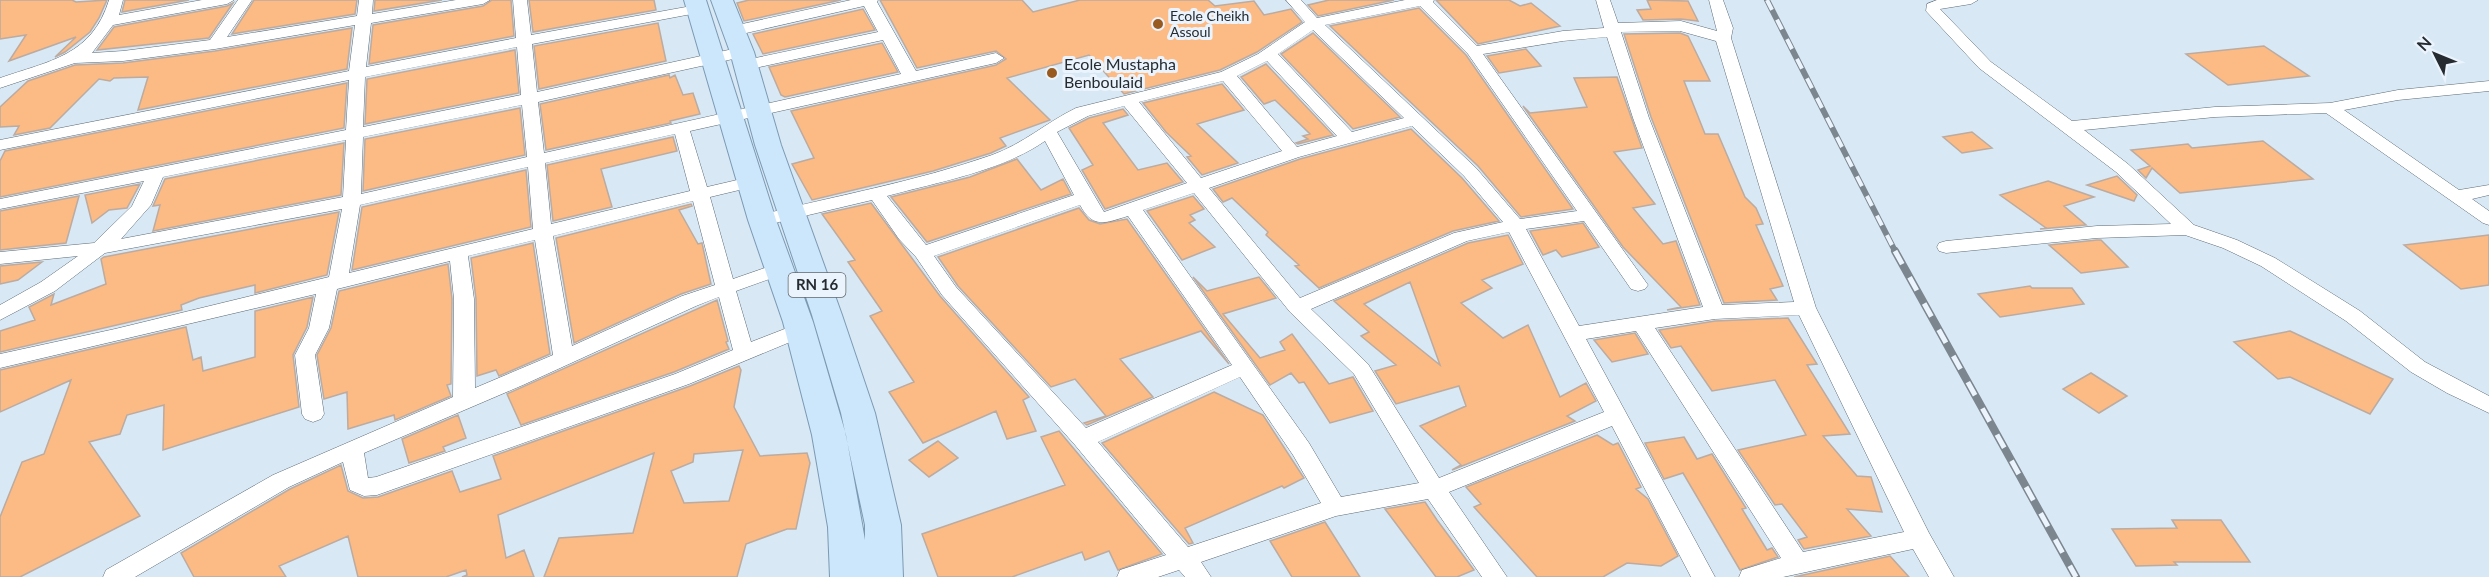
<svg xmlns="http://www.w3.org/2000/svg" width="2489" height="577" viewBox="0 0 2489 577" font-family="Lato,sans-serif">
<rect width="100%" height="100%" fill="#d8e8f5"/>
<path fill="#fcba84" stroke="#bbaba0" stroke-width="1.5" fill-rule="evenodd" d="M0,0H72L76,2L107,0L99,18L90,32L65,52L55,57L76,37L9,61L26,35L0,39Z
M125,0H189L122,12Z
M254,0H357L355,14L232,34Z
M375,0H442L374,11Z
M492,0H511L514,36L369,64L373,25L483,6Z
M529,0H654L656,10L533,32Z
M749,0H841L744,21L737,3Z
M880,0H1022L1033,12L1080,0H1208L1215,6L1254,1L1264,15L1291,9L1302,22L1257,52L1220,70L1124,94L1089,55L1007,78L1050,120L1000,138L1006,146L991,153L933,171L812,200L792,164L814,158L791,111L996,65L1006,59L996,51L917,68Z
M1329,0H1394L1318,16L1308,5Z
M1436,0H1509L1520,6L1531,3L1560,26L1478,44Z
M1647,0L1688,1L1698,21L1681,19L1643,20L1637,10L1651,9Z
M233,3L209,38L97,50L114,27L227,6Z
M1419,8L1466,55L1573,209L1521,217L1478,166L1330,26Z
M863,9L875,30L763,54L753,34Z
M658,23L666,61L539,89L534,46Z
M352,28L347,69L138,110L148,77L114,78L110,81L99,79L50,128L14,135L19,126L0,127V107L28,81L75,65L123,63L215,51Z
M1313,33L1400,117L1353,129L1281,54Z
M1680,33L1688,36L1710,81H1684L1705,134H1718L1745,197L1756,208L1763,224L1756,225L1783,286L1770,289L1777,300L1724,303L1651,117L1624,34Z
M882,43L898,72L785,97L781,95L769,67Z
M2264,46L2309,76L2228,85L2186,54Z
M1526,49L1541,66L1499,73L1487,56Z
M515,50L519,93L365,124L367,79Z
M1266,64L1333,135L1298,144L1296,143L1308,139L1303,136L1310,134L1275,100L1264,104L1241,77Z
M669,75L670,78L675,75L683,95L693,93L700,114L670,121L671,123L546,150L540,104Z
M1617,77L1642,148L1614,152L1655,204L1633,208L1663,244L1676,241L1700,305L1667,310L1681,307L1623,247L1523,106L1530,113L1587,107L1574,78Z
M347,83L344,128L0,197V161L5,151Z
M1222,84L1244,110L1197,124L1238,163L1202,175L1187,157L1191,156L1166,132L1143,103Z
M520,108L525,155L363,191L365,139Z
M1123,109L1128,115L1103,123L1138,170L1167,163L1183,182L1105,209L1082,170L1093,165L1069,128L1089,118Z
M1411,129L1462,178L1499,221L1453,231L1319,288L1295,266L1299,265L1266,235L1268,232L1232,198L1223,202L1213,189L1300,159Z
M1972,132L1992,148L1962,153L1943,137Z
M673,137L677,151L601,169L612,207L553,221L547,165Z
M2263,141L2313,179L2180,193L2152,168L2146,178L2138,170L2150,166L2131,150L2188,144L2192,148Z
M344,143L341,195L153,231L160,205L153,206L165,179Z
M1017,159L1041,190L1063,179L1071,194L927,242L891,197L970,177Z
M526,170L531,227L352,270L362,207Z
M2117,176L2137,195L2134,201L2087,185Z
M2048,181L2094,197L2064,206L2086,225L2040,229L2046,228L2000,195Z
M140,184L127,208L109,210L92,223L85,195Z
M79,196L66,243L0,250V211Z
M1193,196L1204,209L1190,215L1195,220L1189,223L1215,247L1182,260L1147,211Z
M871,203L940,296L1029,397L1023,400L1036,431L1007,439L996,411L923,443L889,392L914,382L870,316L882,311L848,262L855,260L822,214Z
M691,204L692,206L679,210L698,244L702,243L711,284L681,294L574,343L556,238Z
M1079,208L1089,220L1100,224L1127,219L1229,364L1201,331L1120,359L1153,397L1087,425L1084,423L1106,416L1075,379L1051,387L958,286L938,257Z
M339,212L327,275L255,293V285L199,298L181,305L182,310L0,352V331L35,320L29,307L54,294L51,305L106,284L101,259L104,257Z
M1583,223L1599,247L1562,257L1556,250L1543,255L1530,231Z
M1508,235L1523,264L1482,280L1492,288L1461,303L1503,338L1528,325L1560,397L1586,383L1596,401L1567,416L1575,421L1452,470L1461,465L1420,426L1466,406L1459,386L1396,404L1375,371L1396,365L1361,336L1369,332L1334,301L1468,243ZM1410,282L1440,365L1364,304Z
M2489,235V285L2461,289L2404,245Z
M2097,240H2101L2128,267L2081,273L2049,245Z
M533,243L550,354L499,376L496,370L477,376L476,299L471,258Z
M42,262L18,280L0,284V266Z
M448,264L452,299L451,384L447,385L451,396L395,420L394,415L348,429L347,392L324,399L317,355L331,328L339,291Z
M1193,277L1207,291L1259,277L1276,298L1223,314L1260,358L1285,350L1280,342L1292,334L1329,384L1353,377L1373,411L1330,423L1304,382L1299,383L1291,373L1270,385Z
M2030,286L2032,288H2072L2084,304L2000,317L1978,294Z
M313,297L307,327L293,355L299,407L163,450L164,405L127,415L120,434L89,442L140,516L20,577H0V517L22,462L44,454L71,380L0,412V370L186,327L193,360L201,357L203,371L255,357V311Z
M717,300L728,341L726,342L729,349L674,372L521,425L507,394Z
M1788,318L1817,364L1807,365L1850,434L1823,436L1857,476L1871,477L1882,512L1847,509L1871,536L1804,549L1798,540L1807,537L1782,504L1775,505L1738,450L1806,435L1775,380L1712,391L1681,346L1671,348L1659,330L1715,321Z
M2290,331L2393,379L2370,414L2290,377L2278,379L2234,342Z
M1635,333L1648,354L1612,362L1594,340Z
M739,366L741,370L734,407L760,456L807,453L810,463L796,529H787L746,544L737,577H544L559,538L633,533L654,453L498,515L506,558L524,550L534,577H462L467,575L466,570L446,577H358L348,536L279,566L286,577H194L181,553L290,489L341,465L348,491L363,498L378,497L452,471L460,492L501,479L493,456L690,386ZM743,450L729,501L684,503L671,471L693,462L694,454Z
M2091,373L2127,396L2099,413L2063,389Z
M1214,392L1263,415L1304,478L1284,488L1282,486L1185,528L1193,543L1189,544L1102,443Z
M458,415L466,438L443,447L445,451L409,463L402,439Z
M1059,431L1162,554L1118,570L1109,551L1085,560L1082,552L1012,577H938L922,534L1065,485L1041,437Z
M1597,435L1613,445L1618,443L1641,487L1636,489L1648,499L1678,556L1661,566L1627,563L1603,577H1537L1474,507L1481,504L1466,487Z
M1684,437L1697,459L1712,454L1746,508L1742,509L1767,550L1772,548L1778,557L1740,570L1683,473L1664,479L1645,443Z
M938,441L958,458L929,477L909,460Z
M1425,502L1437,520L1474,570L1457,577H1436L1385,509Z
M2172,520H2221L2250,562H2174L2177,565L2136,566L2112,529L2177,528Z
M1325,522L1360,577H1292L1270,541Z
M1890,556L1909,577H1794Z"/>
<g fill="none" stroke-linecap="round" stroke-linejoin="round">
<g stroke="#5d6b76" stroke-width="1">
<path id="minor" d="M109,0H123L119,15L202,0H234L227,4L113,25L92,53L123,51L210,40L238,0H252L227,37L357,16L359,0H373L372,14L456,0H490L483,4L371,23L366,67L516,38L513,0H527L531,35L697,5L704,9L697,13L532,44L537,92L742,47L750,52L742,57L538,102L544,153L901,74L883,40L746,70L738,65L746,60L878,32L864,6L733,36L725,31L733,26L851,0H878L877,2L916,71L996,53L1004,58L996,63L690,131L707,187L750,177L756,178L759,182L756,186L710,197L733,279L779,263L786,265L789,269L786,273L736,291L751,342L800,323L807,325L810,330L807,335L689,384L377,495L364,496L350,490L343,462L289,487L135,577H103L106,570L273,475L453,397L454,299L450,261L337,289L329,328L315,355L324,414L321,419L313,422L305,419L302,414L295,355L309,328L316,294L0,368V354L115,329L329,277L342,209L105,253L55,291L0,320V305L41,282L78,256L0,264V252L94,243L132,206L144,181L0,209V199L346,130L349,80L0,150V140L349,71L355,25L215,49L123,61L75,63L0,88V78C49,61 92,56 109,0ZM517,47L521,95L363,127L365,77ZM522,105L527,157L361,194L363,137ZM675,134L690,191L551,224L545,163ZM346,140L343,197L121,239L151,205L163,177ZM528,167L533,229L349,273L360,205ZM693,201L715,285L682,296L572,346L553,236ZM535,240L553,355L475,388L474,299L468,256ZM719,297L733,350L675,374L376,477L368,478L364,453L523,385L696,306Z
M1286,0H1301L1317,18L1405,0H1434L1433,2L1477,46L1563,31L1604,28L1596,0H1610L1618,23L1681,21L1717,31L1709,0H1723L1733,28L1731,38L1816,308L1929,533L1954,577H1929L1913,549L1783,577H1739L1742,570L1781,558L1636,331L1586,339L1715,577H1691L1612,426L1449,492L1507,577H1482L1428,499L1336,516L1201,562L1211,577H1185L1179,570L1158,577H1117L1120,570L1166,555L1075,445L942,295L916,257L899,239L872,200L762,226L756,224L753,220L756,216C834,196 915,182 992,155C1023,144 1047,122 1076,108L1221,72L1258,54L1305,22ZM1420,6L1468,54L1577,211L1520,219L1476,168L1325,25ZM1313,30L1404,118L1352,132L1278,54ZM1680,31L1716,41L1794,302L1722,305L1649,118L1621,32ZM1607,37L1633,118L1703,307L1579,326L1526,229L1584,221L1631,289L1638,291L1645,289L1648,285L1483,54L1563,41ZM1267,61L1337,136L1297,147L1237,76ZM1223,81L1282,151L1201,178L1139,102ZM1124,106L1187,183L1104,212L1057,132L1088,116ZM1412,126L1464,176L1503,222L1454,233L1300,298L1209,188L1299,157ZM1045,141L1074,195L926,245L887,196C938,182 1002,171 1045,141ZM1194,193L1290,312L1354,374L1419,483L1341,497L1309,443L1143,210ZM1080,205C1093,229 1105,223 1128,216L1232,365L1086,428L956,287L934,256ZM1509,232L1604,412L1439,478L1368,364L1311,309L1467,241ZM1799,315L1904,532L1803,552L1655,328L1715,319ZM1240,377L1293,455L1321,503L1188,547L1098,442Z
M1937,0H1978L1971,4L1940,9L1991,62L2072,121L2215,107L2330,103L2398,90L2489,81V91L2398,100L2344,110L2459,190L2489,185V195L2472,199L2489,211V225L2483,223L2326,113L2215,117L2084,130L2128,164L2194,225L2237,240L2275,258L2360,311L2425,362L2489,396V413L2447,393L2411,372L2346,321L2261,266L2223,248L2185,235L2097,238L1946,253L1939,251L1937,247L1939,243L1946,241L2097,226L2171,224L2116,172L1979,68L1926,11L1927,4Z"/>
</g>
<g stroke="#7b9ab2" stroke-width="2">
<path id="primary" d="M684,0H706L776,220L813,322L846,435L865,540V525L841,413L812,315L755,145L730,52L711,0H733L754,52L781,145L842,315L875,413L901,525L903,577H830L828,527L812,435L783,322L748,220Z"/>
</g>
<use href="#minor" fill="#fff" fill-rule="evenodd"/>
<use href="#primary" fill="#cce6fb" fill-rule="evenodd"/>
<g stroke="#7c868f" stroke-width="6">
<path id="rail-far1" d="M1767,0L1896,253"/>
</g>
<g stroke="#7c868f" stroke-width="8">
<path id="rail" d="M1895,251L2076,577"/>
</g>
<use href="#rail-far1" stroke="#ebf4fc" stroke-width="4" stroke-dasharray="11" stroke-linecap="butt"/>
<use href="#rail" stroke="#ebf4fc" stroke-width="5" stroke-dasharray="15" stroke-linecap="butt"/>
</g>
<g fill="#985a1f" stroke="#ebf4fc" stroke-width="2">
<circle cx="1158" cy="24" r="6"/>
<circle cx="1052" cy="73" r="6"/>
</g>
<g text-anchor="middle" stroke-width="6" stroke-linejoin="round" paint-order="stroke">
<g font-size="14" fill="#252b30" stroke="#ebf4fc" text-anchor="start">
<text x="1170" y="21">Ecole Cheikh<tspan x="1170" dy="16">Assoul</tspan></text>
</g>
<rect fill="#ebf4fc" stroke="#60676d" stroke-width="1.5" x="788.5" y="273" width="57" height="24" rx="4.5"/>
<g font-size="15" font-weight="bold" fill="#252b30">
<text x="817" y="290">RN 16</text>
</g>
<g font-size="16" fill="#252b30" stroke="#ebf4fc" text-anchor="start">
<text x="1064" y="70">Ecole Mustapha<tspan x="1064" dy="18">Benboulaid</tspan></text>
</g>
</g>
<g transform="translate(2435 54) rotate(313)" stroke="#ebf4fc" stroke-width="4.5" paint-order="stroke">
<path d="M0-4.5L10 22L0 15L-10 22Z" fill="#252b30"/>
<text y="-9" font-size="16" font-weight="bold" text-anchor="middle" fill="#252b30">N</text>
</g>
</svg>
